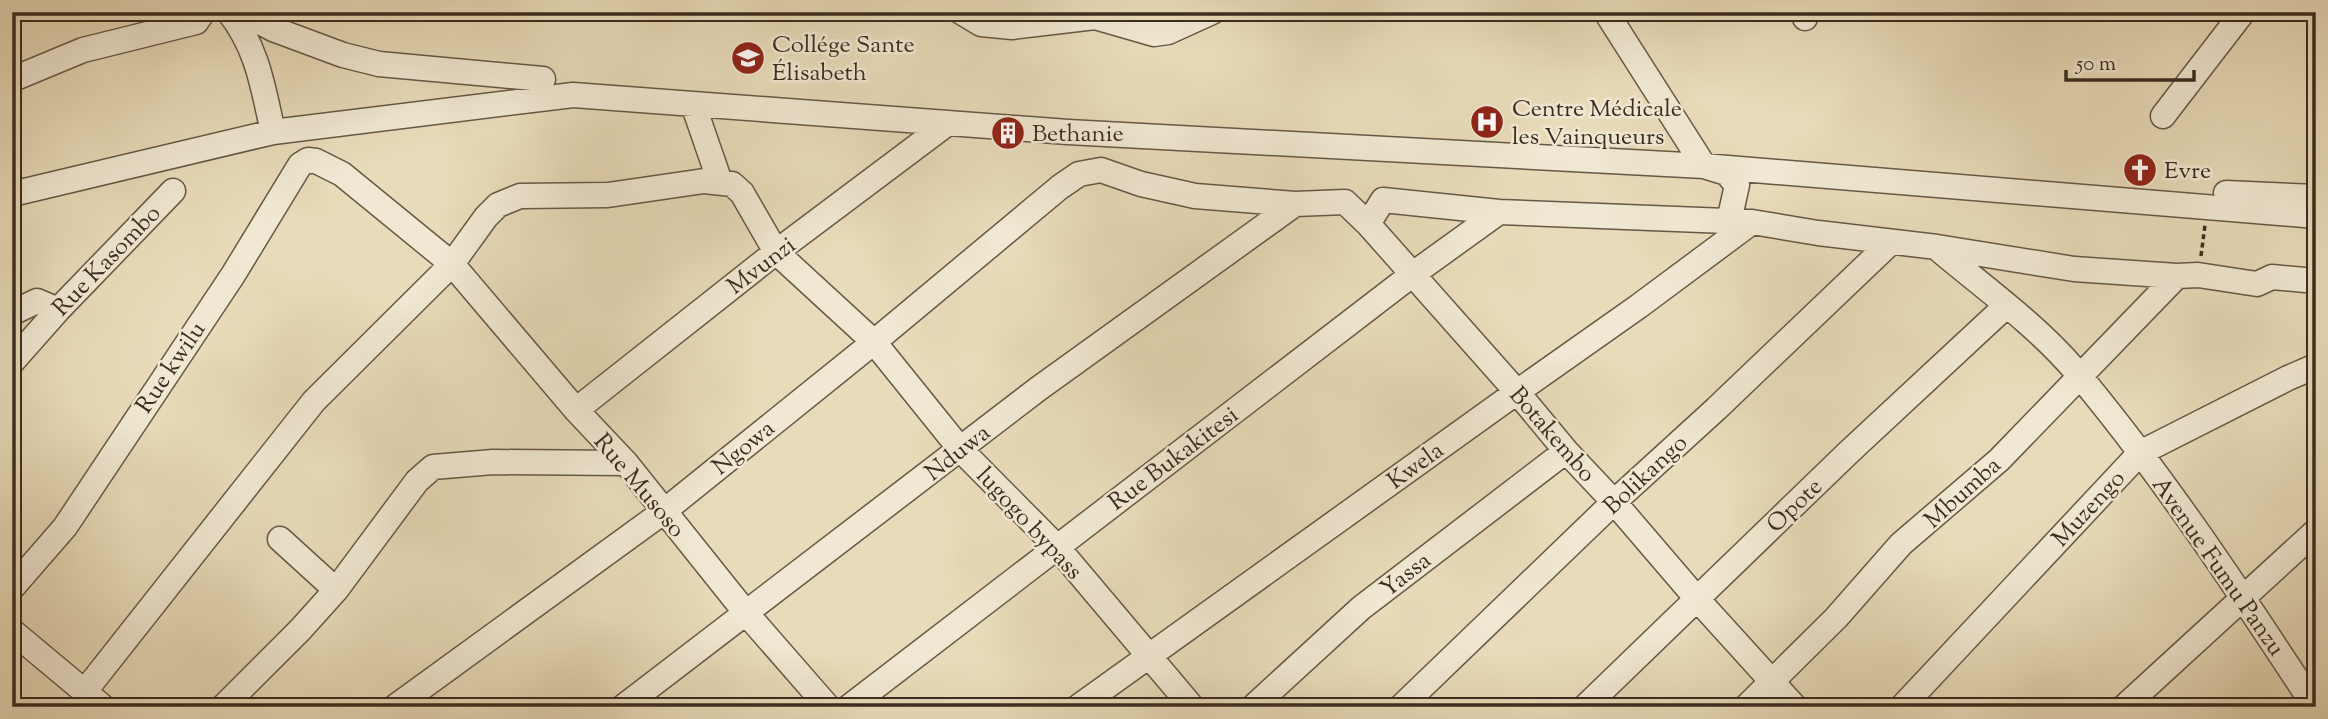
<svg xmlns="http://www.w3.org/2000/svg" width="2328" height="719" viewBox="0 0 2328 719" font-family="'Sorts Mill Goudy',serif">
<rect width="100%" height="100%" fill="#e8dbb9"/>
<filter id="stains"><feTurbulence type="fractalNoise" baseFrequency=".00286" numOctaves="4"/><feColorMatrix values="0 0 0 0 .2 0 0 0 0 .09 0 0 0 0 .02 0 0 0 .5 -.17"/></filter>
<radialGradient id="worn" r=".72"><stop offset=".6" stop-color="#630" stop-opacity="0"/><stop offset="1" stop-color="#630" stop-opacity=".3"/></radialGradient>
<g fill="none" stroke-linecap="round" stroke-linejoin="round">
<g stroke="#665847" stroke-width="27">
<path id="minor" d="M229,12C258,49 263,88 273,132
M241,12L273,29L343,55L379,64L543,79
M961,12L981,24L1012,27L1095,17L1154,34L1168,32L1212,12
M1606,12L1704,166L1730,174V177L1737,185L1729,221
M1802,12L1805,18
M18,77L83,50L196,22L203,12
M693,104L720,182
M2163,116L2243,12
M2226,193L2316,197
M12,194L273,132L573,95L1068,132L1704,166L2316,216
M1368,224L1383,200L1499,212L1752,222L1818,233L1937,247L2074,269L2177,276L2198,275L2257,284L2272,277L2316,281
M1937,248C1982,286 2035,324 2073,368C2162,474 2239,591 2315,707
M12,313L37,301L58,310
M12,362L58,310L173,191
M576,410L776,252L948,123
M280,539L336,590
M12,588L65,527L233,275L300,165L308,160L316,161L342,174L452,264L576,410L626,463L746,613L828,707
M12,631L103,707
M85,691L314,401L452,264L486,217L498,205L520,196L608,195L704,181L732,184L742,193L776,252L874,342L961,450L1057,547L1192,707
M223,707L300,630L336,590L417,481L433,467L493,462L626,463
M395,707L663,512L874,342L1060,187L1079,174L1101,170L1141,184L1195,196L1295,204L1345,202L1368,224L1517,392L1566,451L1614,502L1698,600L1795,707
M623,707L1038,389L1295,204
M849,707L1413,274L1499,212
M1078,707L1517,392L1639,306L1752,222
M1253,707L1361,608L1566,451
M1401,707L1614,502L1716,409L1890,243
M1585,707L1850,451L2006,306
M1746,707L1836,618L1901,544L1999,460L2177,276
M1902,707L2140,453L2288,378L2316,366
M2124,707L2316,531"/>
</g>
<path stroke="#3b2c21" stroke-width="3.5" stroke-dasharray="5 3.5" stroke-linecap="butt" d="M2201,256L2205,225"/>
<use href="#minor" stroke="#f0e8d2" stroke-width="24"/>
</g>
<defs>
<g id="school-disc" transform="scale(1.75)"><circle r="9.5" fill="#8f2418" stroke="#f0e8d2"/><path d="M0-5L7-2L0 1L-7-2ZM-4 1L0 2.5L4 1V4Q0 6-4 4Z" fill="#fff"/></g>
<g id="hospital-disc" transform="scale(1.75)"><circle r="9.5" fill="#8f2418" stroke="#f0e8d2"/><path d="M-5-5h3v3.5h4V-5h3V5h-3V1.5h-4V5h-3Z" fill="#fff"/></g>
<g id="building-disc" transform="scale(1.75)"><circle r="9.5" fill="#8f2418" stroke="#f0e8d2"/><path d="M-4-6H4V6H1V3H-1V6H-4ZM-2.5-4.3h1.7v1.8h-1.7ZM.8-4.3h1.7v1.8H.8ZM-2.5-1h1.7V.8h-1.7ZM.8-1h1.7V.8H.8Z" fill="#fff"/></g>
<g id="church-disc" transform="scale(1.75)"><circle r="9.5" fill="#8f2418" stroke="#f0e8d2"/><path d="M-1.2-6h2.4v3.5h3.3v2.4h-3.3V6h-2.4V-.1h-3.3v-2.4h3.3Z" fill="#fff"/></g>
</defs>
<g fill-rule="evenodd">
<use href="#school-disc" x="748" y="58"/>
<use href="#hospital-disc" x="1487" y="122"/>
<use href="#building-disc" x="1008" y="133"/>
<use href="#church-disc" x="2140" y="170"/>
</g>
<g text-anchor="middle" stroke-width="5" stroke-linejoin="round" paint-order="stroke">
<g font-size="24" fill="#3b2c21" stroke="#f0e8d2" text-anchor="start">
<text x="772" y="52">Collége Sante<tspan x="772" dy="28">Élisabeth</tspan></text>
<text x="1512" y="116">Centre Médicale<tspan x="1512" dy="28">les Vainqueurs</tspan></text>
<text x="1032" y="141">Bethanie</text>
<text x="2164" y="178">Evre</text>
</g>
<g font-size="24" fill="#3b2c21" stroke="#f0e8d2">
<text transform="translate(106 260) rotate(-46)" y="8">Rue Kasombo</text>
<text transform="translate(761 265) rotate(-37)" y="8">Mvunzi</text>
<text transform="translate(170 367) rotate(-56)" y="8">Rue kwilu</text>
<text transform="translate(1553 434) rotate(49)" y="8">Botakembo</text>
<text transform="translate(743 447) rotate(-39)" y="8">Ngowa</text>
<text transform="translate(957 452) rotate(-38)" y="8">Nduwa</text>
<text transform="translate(1173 458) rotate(-37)" y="8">Rue Bukakitesi</text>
<text transform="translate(1415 465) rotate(-36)" y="8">Kwela</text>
<text transform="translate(1645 474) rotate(-43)" y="8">Bolikango</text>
<text transform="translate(640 485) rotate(50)" y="8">Rue Musoso</text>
<text transform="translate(1962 492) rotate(-42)" y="8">Mbumba</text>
<text transform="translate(1794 505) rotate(-44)" y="8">Opote</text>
<text transform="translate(2088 508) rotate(-47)" y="8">Muzengo</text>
<text transform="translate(1030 523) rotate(47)" y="8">lugogo bypass</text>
<text transform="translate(2219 566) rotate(55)" y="8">Avenue Fumu Panzu</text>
<text transform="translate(1405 574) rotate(-38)" y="8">Yassa</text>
</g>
</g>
<rect width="2328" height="719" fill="none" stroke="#e8dbb9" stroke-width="42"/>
<rect x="14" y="14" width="2300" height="691" fill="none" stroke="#3b2c21" stroke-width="3.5"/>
<rect x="21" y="21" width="2286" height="677" fill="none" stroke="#3b2c21" stroke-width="2"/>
<path d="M2066 70v10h128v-10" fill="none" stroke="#3b2c21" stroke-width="3.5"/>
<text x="2076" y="70" font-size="21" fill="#3b2c21" stroke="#f0e8d2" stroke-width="5" paint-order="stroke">50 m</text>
<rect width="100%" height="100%" filter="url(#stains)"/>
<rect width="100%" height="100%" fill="url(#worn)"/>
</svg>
